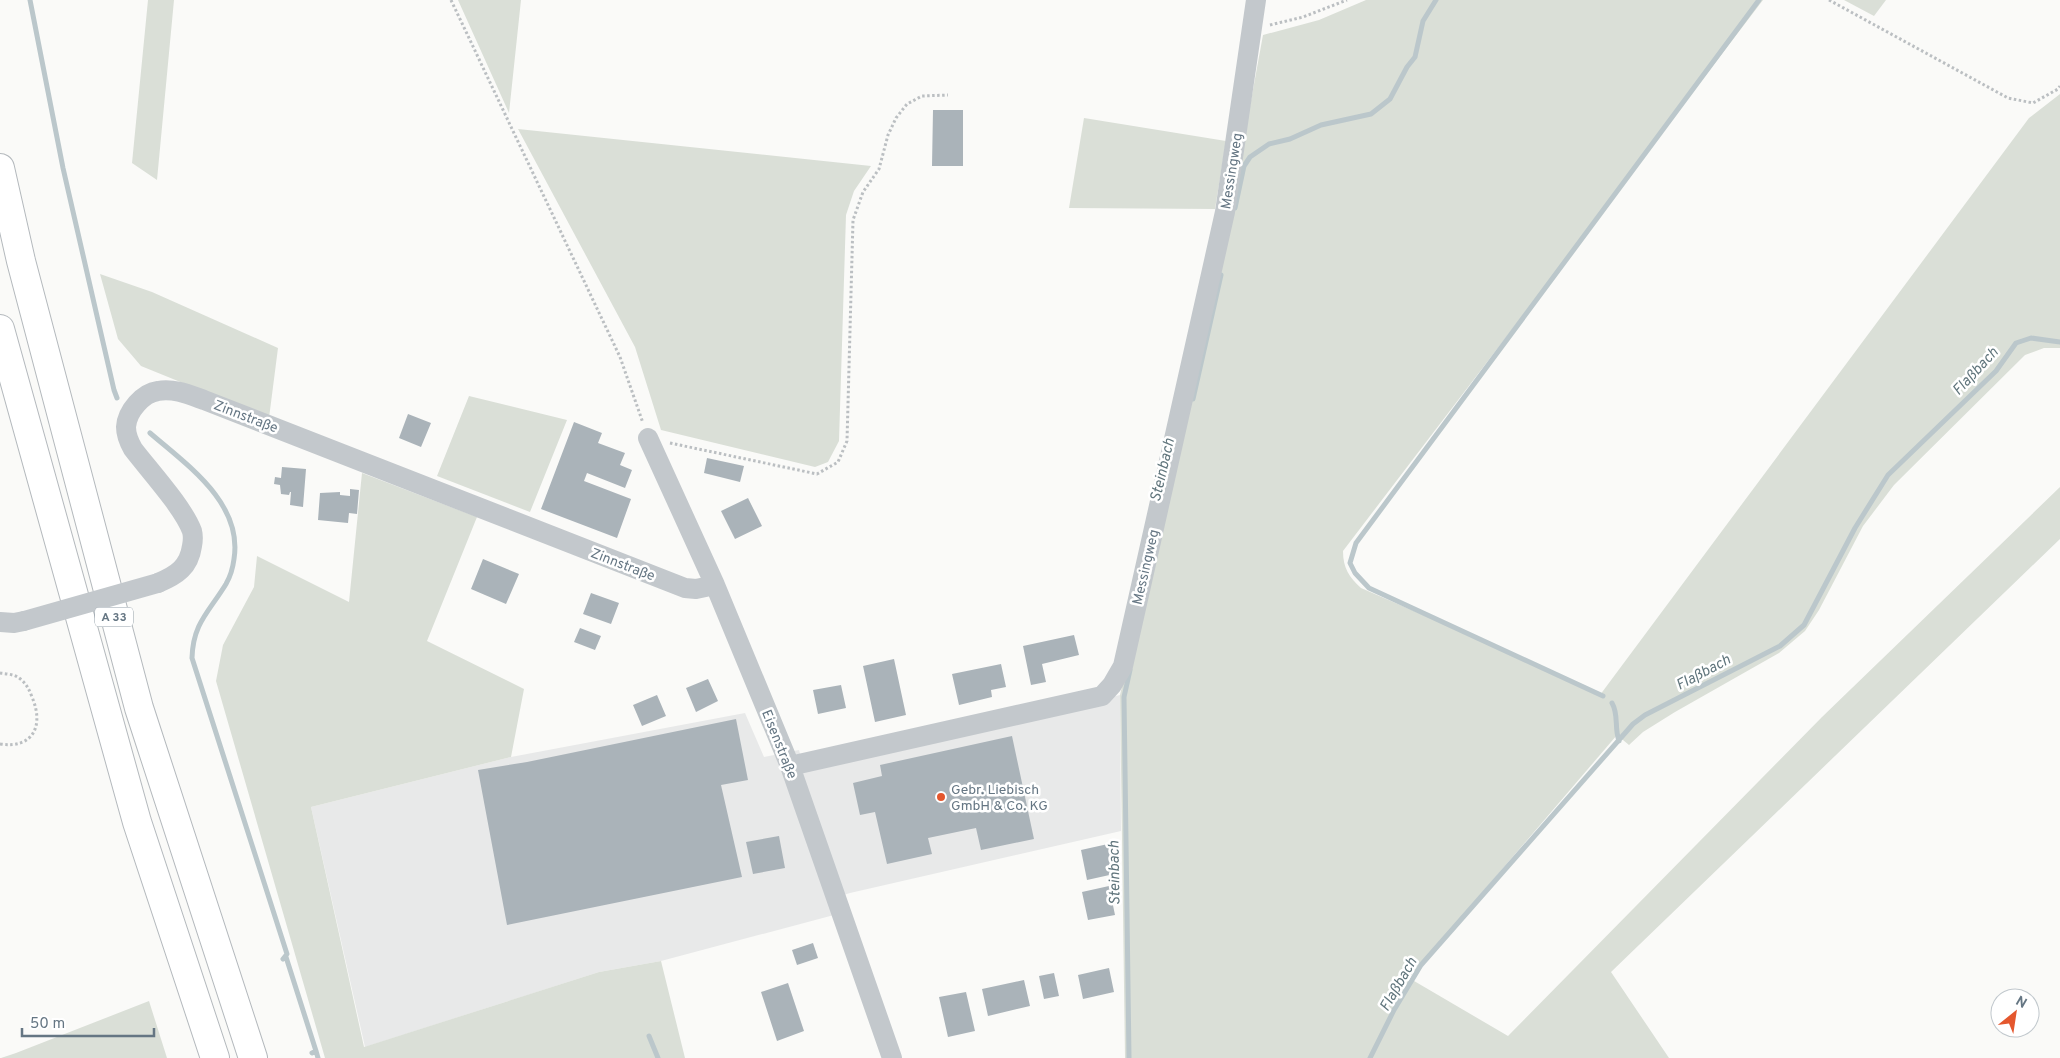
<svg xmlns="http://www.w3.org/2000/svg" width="2060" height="1058" viewBox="0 0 2060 1058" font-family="Overpass,sans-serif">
<rect width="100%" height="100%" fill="#fafaf8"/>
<path fill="#e8e9e9" d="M1120,695L1121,831L850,893L827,900L834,915L661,961L599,972L365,1047L311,807L511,757L745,713L764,757L799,750L805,772Z"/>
<path fill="#dadfd7" d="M148,0H174L157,180L132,163Z
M458,0H521L509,113Z
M1366,0H1763L1343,551C1343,568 1349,577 1361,588L1586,686L1600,695L2029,118L2060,94V348H2044L2025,355L1894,485L1863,526L1819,610L1805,631L1779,653L1675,712L1643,732L1629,745L1617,735L1409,978L1508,1036L1822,717L2060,487V539L1611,972L1669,1058H1125L1120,695L1226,237L1263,35L1319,20Z
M1844,0H1886L1874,16Z
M1084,118L1226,141L1215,209L1069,208Z
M518,129L871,166L854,191L846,215L839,441L828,462L815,467L661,430L635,347Z
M100,274L152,292L278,348L269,418L141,366L118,339Z
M469,396L567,420L530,512L437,476Z
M362,473L477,517L427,641L524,689L511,757L311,807L364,1047L599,972L661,961L685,1058H325L216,681L223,645L254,587L257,556L349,602Z
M149,1001L167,1058H1L16,1053Z"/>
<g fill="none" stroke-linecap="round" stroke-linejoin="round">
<path stroke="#bbc7cb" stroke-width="5" d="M30,0L63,168L114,390L117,398
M1235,208L1244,166L1250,157L1269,144L1290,139L1321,125L1371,114L1390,99L1407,67L1415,57L1423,21L1436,0
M1193,399L1221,275
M150,433C187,465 243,503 234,559C233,567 230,577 226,584C209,612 193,623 192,658L287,954L283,959
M1603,696L1369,588L1355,573L1350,563L1356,543L1759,0
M1612,703C1619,715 1614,727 1619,741
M286,957L316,1051L312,1053
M649,1036L658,1058
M316,1051L318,1058
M1129,1058L1124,697L1130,670
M1370,1058L1394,1010L1421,965L1633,724L1645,715L1780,646L1804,625L1855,528L1888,475L1996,371L2016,343L2031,338L2060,342"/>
</g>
<path fill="#aab3b9" d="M933,110H963V166H932Z
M408,414L431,423L421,447L399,438Z
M574,422L602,433L598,443L625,453L620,465L632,470L625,488L587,473L584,481L631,499L617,538L541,509Z
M707,458L744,466L740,482L704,473Z
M282,467L306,469L303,507L290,505L291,492H290L289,495L281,494L280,485L274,484L275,477L281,478Z
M350,489L359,490L357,514L349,513L348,523L318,520L320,493L340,492V495L350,496Z
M748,498L762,526L735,539L721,511Z
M483,559L519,574L506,604L471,589Z
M591,593L619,603L611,624L583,614Z
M580,628L601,636L595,650L574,642Z
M1074,635L1079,655L1042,664L1046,682L1031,685L1023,646Z
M894,659L906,715L875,722L863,666Z
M1001,664L1006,687L991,690L992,697L959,705L952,674Z
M708,679L718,701L696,712L686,688Z
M841,685L846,708L818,714L813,690Z
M657,695L666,716L642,726L633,705Z
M736,719L748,780L721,785L742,877L507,925L478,770L527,762Z
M1012,736L1034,839L981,850L976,828L928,838L932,854L887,864L875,812L860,815L853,783L882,776L880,765Z
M779,836L785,868L753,874L746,842Z
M1108,844L1114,874L1087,880L1081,850Z
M1109,886L1115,915L1088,920L1082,892Z
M813,943L818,958L797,965L792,950Z
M1109,968L1114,992L1083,999L1078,975Z
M1054,973L1059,996L1044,999L1039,976Z
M1024,980L1030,1006L988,1016L982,989Z
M788,983L804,1031L777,1041L761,992Z
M966,992L975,1031L948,1037L939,997Z"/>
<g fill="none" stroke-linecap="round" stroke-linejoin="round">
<g stroke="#b4b9bd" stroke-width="30">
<path id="highway" d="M0,168L21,261L139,708L253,1058
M0,329L137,822L215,1058"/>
</g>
<path stroke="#bbbfc2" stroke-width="3" stroke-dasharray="2.5 2.5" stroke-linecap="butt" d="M451,0L620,357L643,423
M1829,0L2008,98L2033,103L2058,89L2060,86
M1270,25L1303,17L1347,0
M670,443L817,474L838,462L847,441L853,220L863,192L879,169L888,135L896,118L907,104L922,96L948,95
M0,673C6,674 14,674 19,678C26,683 29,689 32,697C44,725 34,749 0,744"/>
<path stroke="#c3c8cc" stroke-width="20" d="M648,438L715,585L790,766L892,1058
M158,583C177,575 189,567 192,546C193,541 193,535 192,531C183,507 149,470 133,449C129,442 126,435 126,427C127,411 143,393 158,391C174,388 190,395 204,400L685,588L696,589L715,585
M0,622L14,623L24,621
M790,766L1102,696L1112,685L1123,666L1225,212L1256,0"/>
<use href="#highway" stroke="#fff" stroke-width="28"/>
<path stroke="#c3c8cc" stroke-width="20" d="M24,621L158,583"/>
</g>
<circle fill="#e4572e" stroke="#fff" stroke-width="2" cx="941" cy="797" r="5"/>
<g text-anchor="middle" stroke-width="5" stroke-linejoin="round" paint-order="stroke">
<rect fill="#fff" stroke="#939fa8" stroke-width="1" x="95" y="607.5" width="38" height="19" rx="4"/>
<g font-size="12" font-weight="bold" fill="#657683">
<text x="114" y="621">A 33</text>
</g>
<g font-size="14" fill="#657683" stroke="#fff">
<text transform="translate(1231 171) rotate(-81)" y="5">Messingweg</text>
<text transform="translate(246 416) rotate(21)" y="5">Zinnstraße</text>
<text transform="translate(623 564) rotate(21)" y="5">Zinnstraße</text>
<text transform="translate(1145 567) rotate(-77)" y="5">Messingweg</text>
<text transform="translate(780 744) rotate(68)" y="5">Eisenstraße</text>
</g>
<g font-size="14" fill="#657683" stroke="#fff" text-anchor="start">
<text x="951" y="794">Gebr. Liebisch<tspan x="951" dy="16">GmbH &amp; Co. KG</tspan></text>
</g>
<g font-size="15" font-style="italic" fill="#60757c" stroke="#fff">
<text transform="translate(1975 371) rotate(-47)" y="5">Flaßbach</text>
<text transform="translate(1162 470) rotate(-77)" y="5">Steinbach</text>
<text transform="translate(1703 672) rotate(-28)" y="5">Flaßbach</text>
<text transform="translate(1114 873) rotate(-91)" y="5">Steinbach</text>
<text transform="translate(1398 984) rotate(-60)" y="5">Flaßbach</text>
</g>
</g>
<g transform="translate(2015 1013) rotate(30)"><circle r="24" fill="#ffffff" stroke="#c1c8cd"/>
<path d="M0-4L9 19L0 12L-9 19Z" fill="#e4572e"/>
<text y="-8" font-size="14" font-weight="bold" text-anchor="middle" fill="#657683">N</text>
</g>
<path d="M22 1028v8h132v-8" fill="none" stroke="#657683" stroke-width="2.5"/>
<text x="30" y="1028" font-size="15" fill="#657683" stroke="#ffffff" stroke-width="4" paint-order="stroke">50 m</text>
</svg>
